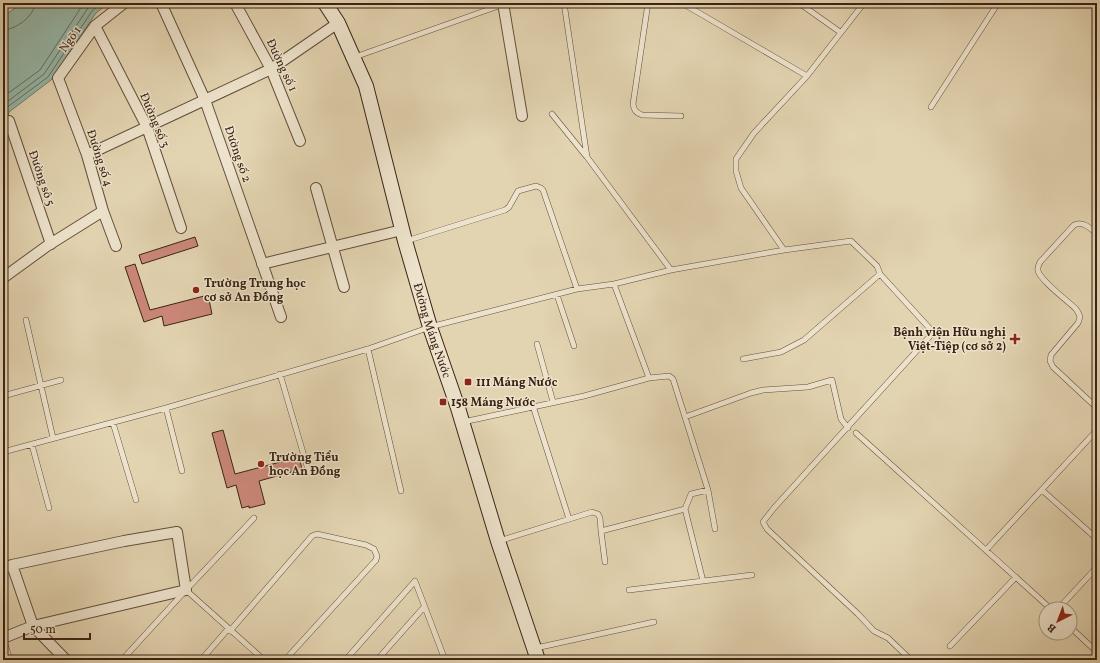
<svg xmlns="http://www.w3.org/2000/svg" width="1100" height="663" viewBox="0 0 1100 663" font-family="Vollkorn,serif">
<rect width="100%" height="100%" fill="#e3d4b1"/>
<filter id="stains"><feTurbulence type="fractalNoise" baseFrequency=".005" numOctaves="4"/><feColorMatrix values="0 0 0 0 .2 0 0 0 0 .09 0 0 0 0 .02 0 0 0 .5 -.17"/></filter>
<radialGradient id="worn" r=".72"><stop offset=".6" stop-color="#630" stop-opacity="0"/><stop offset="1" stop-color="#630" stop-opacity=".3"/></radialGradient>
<path fill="#96b8a9" stroke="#717c6e" d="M23,3H109L96,13L51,80L9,112L3,136V16Z"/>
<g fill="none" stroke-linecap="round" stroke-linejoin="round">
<path stroke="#686e5f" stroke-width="1" d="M3,30C15,30 35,16 35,3
M3,97L40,70L84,3
M3,105L44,74L88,8L94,3
M3,118L6,108L48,77L92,11L102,3"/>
</g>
<path fill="#cc887a" stroke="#3a2315" d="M195,237L198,246L142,264L139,255Z
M135,264L150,310L208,295L212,314L164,326L162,316L144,322L125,267Z
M223,430L235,474L299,457L302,469L259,481L265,504L249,508V506L242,508L236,485L227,488L212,433Z"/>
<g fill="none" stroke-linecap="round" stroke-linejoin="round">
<g stroke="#644f3c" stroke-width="6">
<path id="lane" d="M564,3L587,157L671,270
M648,3L633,104C634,110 635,112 642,115L681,116
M682,3L807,76
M799,3L840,32
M355,57L504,4
M931,107L998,3
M552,114L586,156
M1097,211L1095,215L1097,220
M1097,234C1090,228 1084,221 1074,225L1040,262C1039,265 1037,267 1038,271C1041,281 1068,301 1076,309C1080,315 1081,317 1078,323L1051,355L1050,361L1053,367L1097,408
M406,241L505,210L509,207L518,191L536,186L541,188L543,190L577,289
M784,250L741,188L736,171V159L754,133L807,76L864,3
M557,295L574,346
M26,320L53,438
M537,344L553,402
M368,349L401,491
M743,359L781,352L804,340L880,274
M280,374L309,473
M649,378L669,376L673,379L708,490L715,529
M3,396L61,380
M533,406L569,519
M166,408L182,471
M685,417L751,393L763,390L808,387L832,380L841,419L848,428
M463,422L584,396L649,378L614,284
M113,423L136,500
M856,433L1051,609
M32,445L49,508
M3,452L166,408L368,349L430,327L577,289L614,284L671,270L784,250L851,241L877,266L880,274L932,331L931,335L774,508L763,522L767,529L858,614L874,631L888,638L911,660
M708,490L691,494L685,509L703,581L752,575
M1042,490L1097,539
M601,531L605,562
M499,541L592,512L598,514L600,518L601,531L685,509
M986,550L1097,430
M186,590L254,518
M629,590L703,581
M1058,609L1097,567
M1070,627L1097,652
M230,631L312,536L317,534L366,545L374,549L377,556L376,560L285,660
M3,638L10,660
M950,646L1016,577
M536,648L654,622
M349,656L415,581L445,660
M122,660L186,590L264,660
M201,660L228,629
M377,660L424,607"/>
</g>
<g stroke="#644f3c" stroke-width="12">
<path id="street" d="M161,3L205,100L281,317
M235,3L271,69L300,141
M503,3L522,116
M95,26L147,127L181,228
M9,121L51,244
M87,155L271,69L338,23
M316,188L344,287
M116,246L103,211L87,155L58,78L95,26L124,3
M262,264L402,230
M3,278L47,246L103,211
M3,568L12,565L124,541L177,532L186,590L33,626L12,565
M3,638L33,626L66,660"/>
</g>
<g stroke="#3a2315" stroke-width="16">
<g id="secondary">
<path id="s1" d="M325,3L338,23L366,86L405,241L430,327L458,408L498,541L538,660"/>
</g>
</g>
<use href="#lane" stroke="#ede3cc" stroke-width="5"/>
<use href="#street" stroke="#ede3cc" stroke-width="10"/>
<use href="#secondary" stroke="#ede3cc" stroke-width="14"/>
</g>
<g fill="#8f2418" stroke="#ede3cc" stroke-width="1.5">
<circle cx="196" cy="290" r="4"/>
<path d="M1013 333h4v4h4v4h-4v4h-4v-4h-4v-4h4z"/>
<rect x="464" y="378" width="8" height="8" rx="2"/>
<rect x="439" y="398" width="8" height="8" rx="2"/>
<circle cx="261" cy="464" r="4"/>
</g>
<g text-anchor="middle" stroke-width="3" stroke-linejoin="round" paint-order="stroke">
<g font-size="12" fill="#3a2315" stroke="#ede3cc">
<text transform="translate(70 39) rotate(-55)" y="4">Ngõ 1</text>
<text transform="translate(282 65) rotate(65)" y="4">Đường số 1</text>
<text transform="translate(155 120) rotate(67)" y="4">Đường số 3</text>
<text transform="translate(238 154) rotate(71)" y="4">Đường số 2</text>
<text transform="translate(100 158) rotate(72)" y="4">Đường số 4</text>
<text transform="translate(42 178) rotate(71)" y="4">Đường sô 5</text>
<text dy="4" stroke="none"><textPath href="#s1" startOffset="346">Đường Máng Nước</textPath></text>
</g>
<g font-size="12" font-weight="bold" fill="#3a2315" stroke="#ede3cc" text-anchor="start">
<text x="204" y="287">Trường Trung học<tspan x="204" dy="14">cơ sở An Đồng</tspan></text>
<text x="1006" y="336" text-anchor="end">Bệnh viện Hữu nghị<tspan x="1006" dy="14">Việt-Tiệp (cơ sở 2)</tspan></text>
<text x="476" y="386">111 Máng Nước</text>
<text x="451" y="406">158 Máng Nước</text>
<text x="269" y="461">Trường Tiểu<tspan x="269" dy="14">học An Đồng</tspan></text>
</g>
</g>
<rect width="1100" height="663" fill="none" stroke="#e3d4b1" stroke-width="16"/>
<rect x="4" y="4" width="1092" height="655" fill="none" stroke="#3a2315" stroke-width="2"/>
<rect x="8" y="8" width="1084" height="647" fill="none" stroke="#3a2315"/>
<g transform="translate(1058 621) rotate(222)"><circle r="19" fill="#ede3cc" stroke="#a59683"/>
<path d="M0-3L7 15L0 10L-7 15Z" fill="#8f2418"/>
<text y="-6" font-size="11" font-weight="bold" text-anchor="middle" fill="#3a2315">B</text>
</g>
<path d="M24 633v6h66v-6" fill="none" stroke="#3a2315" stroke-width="2"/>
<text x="30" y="633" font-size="12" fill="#3a2315" stroke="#ede3cc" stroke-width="3" paint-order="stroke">50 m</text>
<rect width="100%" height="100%" filter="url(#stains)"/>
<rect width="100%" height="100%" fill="url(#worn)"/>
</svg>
